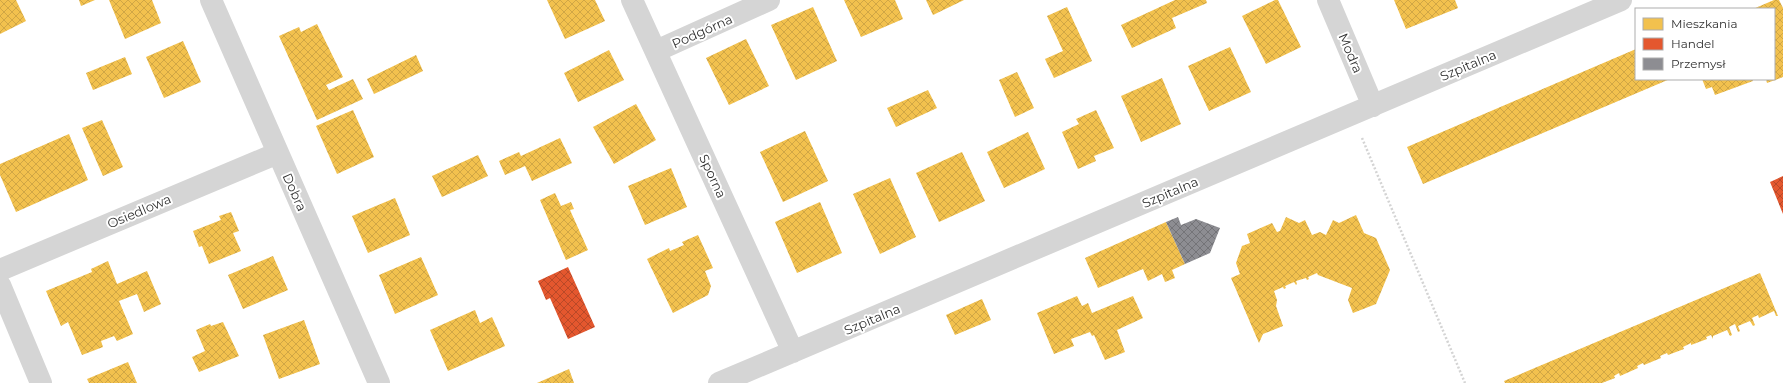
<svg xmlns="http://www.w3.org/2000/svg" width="1783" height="383" viewBox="0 0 1783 383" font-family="Montserrat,sans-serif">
<defs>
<pattern id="homes-cross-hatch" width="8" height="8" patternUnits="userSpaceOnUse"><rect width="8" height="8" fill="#f2c14e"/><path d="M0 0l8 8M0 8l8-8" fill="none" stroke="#d0a645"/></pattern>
<pattern id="shops-cross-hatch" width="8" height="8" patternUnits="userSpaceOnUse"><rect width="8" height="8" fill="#e4572e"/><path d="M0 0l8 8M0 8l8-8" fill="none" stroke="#b94928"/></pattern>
<pattern id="industry-cross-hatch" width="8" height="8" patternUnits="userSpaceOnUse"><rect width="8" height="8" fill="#8d8d92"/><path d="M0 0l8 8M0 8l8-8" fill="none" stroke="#747478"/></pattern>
</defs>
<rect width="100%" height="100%" fill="#fff"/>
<path fill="url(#homes-cross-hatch)" d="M0,0H16L26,21L0,34Z
M79,0H95L81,6Z
M109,0H152L161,23L125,39Z
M547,0H595L605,21L565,39Z
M844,0H895L903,19L861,37Z
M926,0H964L933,15Z
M1175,0H1206L1207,3L1172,18L1176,28L1132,48L1121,25Z
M1275,0H1278L1301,47L1266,64L1242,16Z
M1394,0H1455L1458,8L1406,29Z
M1774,0H1779L1783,8V77L1767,83L1766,79H1774V9H1753Z
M813,7L837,61L796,80L771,25Z
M1067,7L1092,61L1054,78L1045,59L1063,51L1047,16Z
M317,24L343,77L326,85L329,90L353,79L363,99L317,120L279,36L299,27L301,32Z
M746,39L769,86L729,105L706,58Z
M183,41L201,82L164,98L146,57Z
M1230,47L1251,92L1209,111L1188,66Z
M1636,49V79H1670L1423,184L1407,147Z
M609,50L624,80L578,102L564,73Z
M416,55L423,71L374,94L367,79Z
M125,57L132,74L93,90L86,73Z
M1017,72L1034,108L1015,117L999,80Z
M1162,78L1181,124L1141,142L1121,96Z
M1702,79H1752L1753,81L1715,95L1712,87L1706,89Z
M928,90L937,108L896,127L887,108Z
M636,104L656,140L614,164L593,127Z
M353,110L374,157L337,174L316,126Z
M1096,110L1114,148L1094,156L1096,161L1078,169L1062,132L1079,124L1076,119Z
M102,120L123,167L103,176L82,128Z
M805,131L828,181L783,202L760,152Z
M1028,132L1045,169L1004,188L987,152Z
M69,134L88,180L16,212L0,175V164Z
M560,138L572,163L532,181L525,166L505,175L499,161L519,152L521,156Z
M962,152L985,201L939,222L916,173Z
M478,155L488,176L442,197L432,176Z
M671,168L687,207L645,225L628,186Z
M890,178L916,237L880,254L853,194Z
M555,193L561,206L571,202L574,209L570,210L588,250L566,260L540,200Z
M395,198L410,235L368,253L352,216Z
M820,202L842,253L797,273L775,222Z
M231,212L239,231L233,233L241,251L209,264L202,246L199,247L193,231L221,220L219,216Z
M1356,215L1364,233L1376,238L1390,270L1376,304L1353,313L1348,300L1352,288L1318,275L1317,273L1308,277L1309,279L1307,280L1306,278L1296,281L1297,284L1296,285L1294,282L1285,286L1286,288L1284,289L1283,287L1274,291L1277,300L1276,306L1283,326L1263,334L1259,343L1231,278L1240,274L1236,263L1242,246L1250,243L1247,234L1272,223L1277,232L1280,231L1286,217L1299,223L1305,220L1312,235L1320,232L1326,235L1333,220L1339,223Z
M1166,222L1185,264L1172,270L1175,278L1165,282L1162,274L1148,281L1143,269L1098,288L1085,258Z
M698,235L713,268L705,271L711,286L708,295L673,313L647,259L669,248L670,251L684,245L682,242Z
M273,256L288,290L243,309L228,275Z
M421,257L438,295L395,314L379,275Z
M108,261L117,284L147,271L161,304L144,312L137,294L119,301L133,334L117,341L114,336L101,341L103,347L82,355L68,322L61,326L46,291L92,272L91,269Z
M1760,273L1778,316H1776L1774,311L1759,318L1758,315L1752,318L1755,325L1753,326L1750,321L1738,326L1740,331L1738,332L1735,324L1729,327L1732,335L1730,336L1727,330L1713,336V339L1711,335L1706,337L1707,339L1691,345V343L1683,347L1684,349L1668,355L1667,353L1660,356L1661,358L1644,365L1643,363L1637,366L1638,368L1620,376L1619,373L1614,376L1615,378L1602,383H1505L1504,381Z
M1077,296L1082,306L1088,303L1092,313L1133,296L1143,318L1117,330L1125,352L1105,360L1094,335L1092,336L1090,332L1071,339L1074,346L1054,354L1037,313Z
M982,299L991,320L955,335L946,315Z
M475,310L480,323L492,317L505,346L448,371L430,330Z
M304,320L320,364L279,379L263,335Z
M223,322L239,356L199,372L192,357L205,351L196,330L210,324L211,326Z
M128,362L137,383H89L87,379Z
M569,369L574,383H537Z"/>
<path fill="url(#shops-cross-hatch)" d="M1783,176V214L1770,182Z
M568,267L595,327L568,339L550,298L546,300L538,281Z"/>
<path fill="url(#industry-cross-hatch)" d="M1178,217L1181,225L1196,219L1220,228L1210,253L1185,264L1166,222Z"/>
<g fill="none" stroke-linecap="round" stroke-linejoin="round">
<path stroke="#d4d4d4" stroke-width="2.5" stroke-dasharray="2 2" stroke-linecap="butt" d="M1362,138L1465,383"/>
<path stroke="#d5d5d5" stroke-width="22" d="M211,0L379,383
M632,0L793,352
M1328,0L1373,106
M656,51L769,0
M0,270L278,153
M0,285L41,383
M719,383L1621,0"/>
</g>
<g text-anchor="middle" stroke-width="4" stroke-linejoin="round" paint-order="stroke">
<g font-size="13" fill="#313131" stroke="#fff">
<text transform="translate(702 31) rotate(-24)" y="5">Podgórna</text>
<text transform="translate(1351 53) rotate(67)" y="5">Modra</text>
<text transform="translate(1468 65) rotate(-23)" y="5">Szpitalna</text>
<text transform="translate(713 176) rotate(65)" y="5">Sporna</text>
<text transform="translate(295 192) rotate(66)" y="5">Dobra</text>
<text transform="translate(1170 192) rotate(-23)" y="5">Szpitalna</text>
<text transform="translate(139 211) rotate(-23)" y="5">Osiedlowa</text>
<text transform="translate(872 319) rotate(-23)" y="5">Szpitalna</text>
</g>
</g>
<rect x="1635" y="8" width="140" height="72" fill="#ffffff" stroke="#adadad"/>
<rect x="1643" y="18" width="20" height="12" fill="#f2c14e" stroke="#adadad"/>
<text x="1671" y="28" font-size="12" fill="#313131">Mieszkania</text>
<rect x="1643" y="38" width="20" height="12" fill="#e4572e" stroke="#adadad"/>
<text x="1671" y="48" font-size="12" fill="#313131">Handel</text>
<rect x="1643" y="58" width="20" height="12" fill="#8d8d92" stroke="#adadad"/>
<text x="1671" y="68" font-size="12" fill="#313131">Przemysł</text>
</svg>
